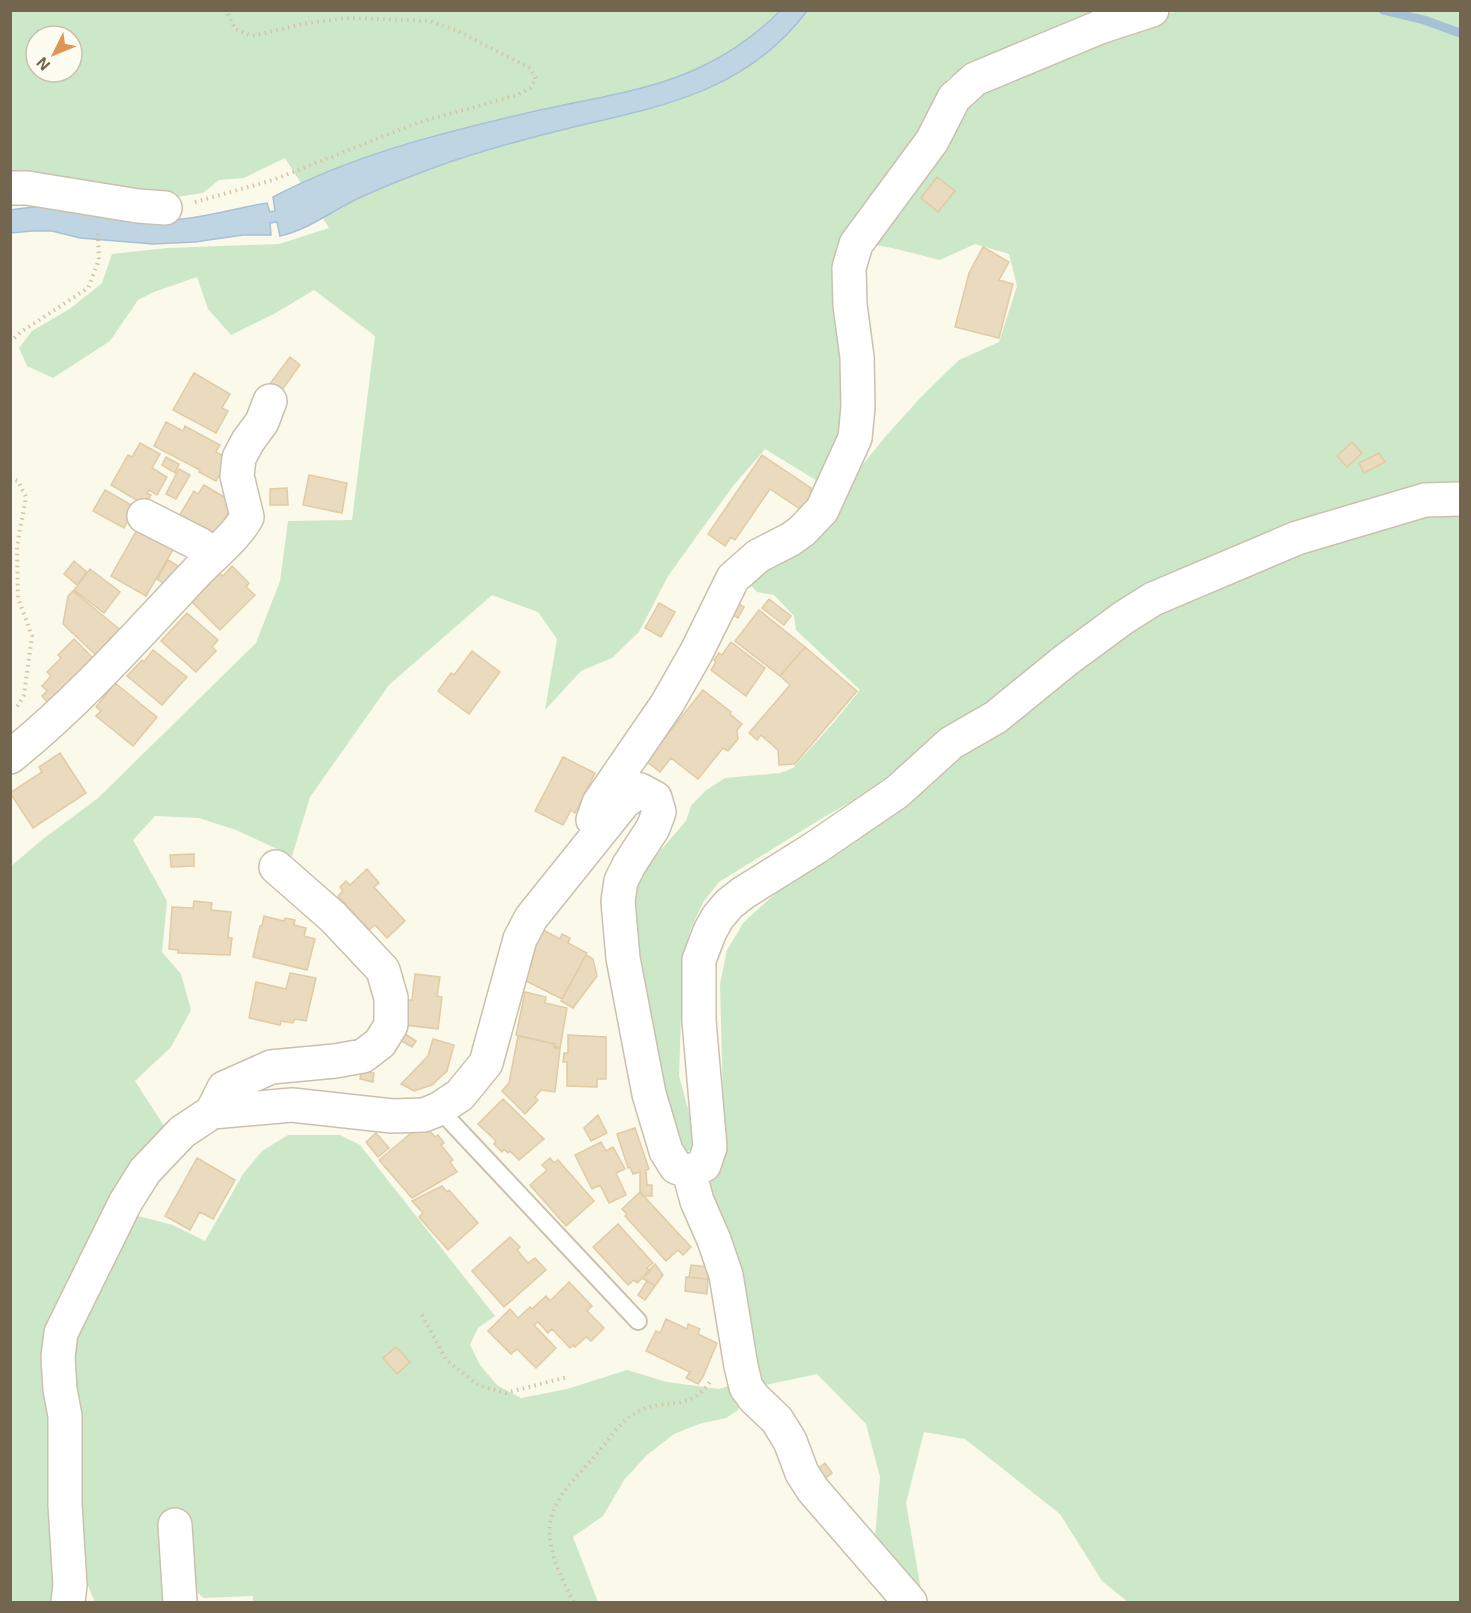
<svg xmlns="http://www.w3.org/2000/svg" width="1471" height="1613" viewBox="0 0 1471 1613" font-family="'Exo 2',sans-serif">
<rect width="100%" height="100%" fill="#fbf9e9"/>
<path fill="#cde8c8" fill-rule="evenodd" d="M1185,10L1460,11V486L1300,523L1171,573L1118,604L893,778L824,817L719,882L704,901L691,928L683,957L679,1076L696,1138L692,1149L686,1152L679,1148L639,991L632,883L686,821L691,806L705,791L725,778L780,773L793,768L834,722L860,690L796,630L794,616L774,595L757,592L744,578L843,489L885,437L922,396L959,360L999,342L1017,286L1009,254L975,244L940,260L892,248L865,243L959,104L1144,18Z
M11,11H1130L948,78L944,99L859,223L851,398L827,487L765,449L733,486L668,576L639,632L612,658L581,671L545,710L557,639L538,612L492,595L389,685L310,797L292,856L236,830L199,818L155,816L133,840L167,901L162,952L181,974L191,1010L171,1047L135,1081L168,1132L55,1324L56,1602H11L10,867L43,839L98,798L256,643L280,581L288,521L352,520L375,336L314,290L274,314L231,335L208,309L197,277L154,292L138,300L110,341L53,378L27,366L19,348L32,331L71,308L102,283L112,254L167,248L279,244L329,228L285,158L244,178L219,180L203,193L170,198L11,179ZM36,36H72V72H36Z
M1437,514L1460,515V1602H1128L1102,1581L1060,1514L965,1439L924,1432L906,1503L921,1590L874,1551L880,1477L866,1424L817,1374L756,1387L703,1196L717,1172L724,1141L720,984L727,950L744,922L777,892L898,810L949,765L1107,649L1157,616L1211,589L1324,547Z
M288,1135H340L360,1145L495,1316L478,1328L470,1345L480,1365L497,1385L521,1398L567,1389L627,1370L667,1382L719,1389L732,1385L741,1403L738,1410L726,1418L699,1424L674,1434L647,1455L624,1480L603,1516L573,1537L598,1602H253V1596L204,1598L186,1583L172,1602H95L77,1560L69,1384L81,1310L130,1214L173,1225L205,1241L243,1174L262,1151Z"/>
<path fill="#bfd5e4" stroke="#a6c1d5" stroke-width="1.5" d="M780,11H807C750,87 670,105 582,125C532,137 482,150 433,168C406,178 379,188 353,201C329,213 307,230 280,236L277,222L270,223L271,235H243L195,242L153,244L80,238L52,231H32L11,233L10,210C24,208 38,206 52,207C86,209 119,217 153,220C192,222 229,209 267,203L270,212L275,211L273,197C351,156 437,134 523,114C624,90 701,89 780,11Z"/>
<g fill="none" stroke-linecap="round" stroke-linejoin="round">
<path stroke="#a6c1d5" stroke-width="9" d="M1383,10L1424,20L1460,33"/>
</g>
<path fill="#eadbbe" stroke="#e0cba4" stroke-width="1.5" d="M937,177L955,191L938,212L921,198Z
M983,247L1009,262L999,280L1013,284L999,338L955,327L969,273Z
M290,357L300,365L277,397L266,389Z
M194,373L230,394L222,408L228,411L216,433L173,410Z
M166,422L183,431L185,426L220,445L216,452L228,459L216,481L199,472L200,470L154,446Z
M1352,442L1362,453L1347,467L1337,456Z
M140,443L160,454L152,468L167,477L157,495L149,490L147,493L151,495L145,505L111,485L128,455L132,457Z
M1379,453L1385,462L1364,473L1359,463Z
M762,455L811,488L810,491L815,494L803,511L770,489L735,540L731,537L725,546L708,534Z
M166,457L179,464L175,473L162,465Z
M179,469L190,475L176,499L166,494Z
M309,475L347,483L342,513L303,505Z
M204,485L234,503L214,537L179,516L194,491L198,494Z
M287,488L288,505H270V489Z
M105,490L135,507L124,528L93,511Z
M138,528L174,548L146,596L111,576Z
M168,560L178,566L166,585L157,579Z
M74,561L87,572L77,585L64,574Z
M232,566L249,583L246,587L255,595L220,630L190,600L218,572L223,576Z
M90,569L120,592L104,613L74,590Z
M73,591L123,632L99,658L63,624L68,596Z
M769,599L791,616L784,625L762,608Z
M732,600L744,607L738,618L726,611Z
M659,603L675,612L661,637L645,628Z
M759,610L805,647L780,676L735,641Z
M187,613L218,640L212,647L216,651L196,672L161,641Z
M74,639L96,661L51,706L42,696L47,691L42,686L51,676L47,672L61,658L58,655Z
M731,642L765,668L746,696L711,670L716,662L714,660L719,653L722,655Z
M805,647L857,691L795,764L779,765L778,750L761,735L757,740L749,733L790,685L780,676Z
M153,650L187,677L162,705L127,676L142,660L144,662Z
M472,651L500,672L469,714L438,691L451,673L454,675Z
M115,683L157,717L133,746L96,716L101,711L96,707Z
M703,690L731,712L730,714L742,724L737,730L738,739L728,751L723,748L698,779L671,758L660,772L646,761Z
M60,753L86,793L33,828L10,793L42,772L39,767Z
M563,757L595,773L575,813L571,810L563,825L535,811Z
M194,854V866L171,867L170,855Z
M367,869L379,883L374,887L405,921L387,938L375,925L369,930L338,896L343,891L340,887L346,881L350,885Z
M194,901L212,903L211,910L231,912L228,938H232L230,955L178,953V950L169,949L172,907L193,908Z
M264,916L284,921L285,918L295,920L294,925L306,928L304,936L315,939L307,970L253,957L260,926H262Z
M543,930L560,939L562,934L570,938L568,943L587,953L562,999L518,977Z
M586,955L593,959L597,976L573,1008L561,1001Z
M290,973L316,978L306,1021L295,1019L293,1023L281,1021L280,1025L249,1018L256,982L286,989Z
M415,974L440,977L437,996L442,997L438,1029L404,1025L408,1000H412Z
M525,992L546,997L545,1003L567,1008L560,1048L554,1046L555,1044L516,1035Z
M402,1032L416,1041L412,1047L398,1039Z
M568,1035L606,1037V1079H597V1087L567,1086V1062H563L564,1053H568Z
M518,1036L555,1044L554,1048L560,1049L555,1092L541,1090L535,1097L538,1100L525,1114L502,1091L509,1083Z
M433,1039L454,1045L447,1071L432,1085L414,1091L401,1084L428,1056Z
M361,1071L374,1073L373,1082L360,1079Z
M503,1099L544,1139L519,1160L510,1151L508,1153L504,1149L502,1152L494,1144L496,1141L478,1124Z
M598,1115L607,1133L591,1141L584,1128Z
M423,1123L435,1137L438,1135L444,1143L441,1145L453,1160L450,1162L457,1172L412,1198L379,1160Z
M635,1128L649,1169L646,1170L647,1185H652V1196H643L640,1193V1172L633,1174L630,1167L628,1168L617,1134Z
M376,1133L389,1148L378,1157L366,1142Z
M601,1142L606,1151L613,1147L625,1169L616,1173L626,1195L609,1203L600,1185L592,1189L575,1155Z
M197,1158L235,1180L213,1219L200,1212L190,1230L165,1216Z
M550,1158L554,1163L558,1160L594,1201L566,1226L530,1185L547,1170L542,1165Z
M442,1186L447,1192L449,1190L478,1223L448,1250L419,1217L423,1213L412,1201Z
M640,1192L691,1247L683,1255L678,1250L666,1261L625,1216L627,1214L622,1209Z
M618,1224L653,1263L647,1268L650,1271L637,1283L634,1280L628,1285L593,1247Z
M510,1237L520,1247L517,1250L528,1263L535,1258L546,1270L504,1307L472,1271Z
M655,1264L663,1275L655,1286L642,1278Z
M691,1265L709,1267L708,1279L689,1277Z
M686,1277L708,1279L707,1294L685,1291Z
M647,1281L655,1286L645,1300L638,1295Z
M569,1282L592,1306L587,1311L604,1328L591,1341L586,1337L575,1347L574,1345L570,1348L552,1329L548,1333L538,1322L534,1325L556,1348L536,1368L517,1349L511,1354L488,1331L510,1309L518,1318L530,1307L532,1309L546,1296L550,1301Z
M666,1319L687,1329L688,1324L700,1329L698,1334L717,1343L703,1377L698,1384L686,1378L690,1372L646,1351L656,1331L660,1333Z
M396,1347L410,1362L397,1374L383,1358Z
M825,1463L832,1473L819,1483L811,1474Z"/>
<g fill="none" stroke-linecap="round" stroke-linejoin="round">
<g stroke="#cac1ad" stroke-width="20">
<path id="lane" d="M439,1109L638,1321"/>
</g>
<g stroke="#cac1ad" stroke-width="36">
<path id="street" d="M10,188H27L138,206L165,208
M144,516L199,544L213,554
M10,757C77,703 134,639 192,577C209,558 235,539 247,517L237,476L239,458L248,441L262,422L270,401
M593,820L599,803L667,704L696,653L733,578L758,556L791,539L802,531L822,510L855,438L858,407L857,357L850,305L849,268L856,244L932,141L954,98L975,79L1100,27L1152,10
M212,1112L224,1088L271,1067L335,1061L363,1056L380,1043L391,1025V998L383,970L333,917L276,867
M689,1172L697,1201L714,1240L726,1275L741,1366L746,1387L754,1398L777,1420L790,1441L802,1473L813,1490L910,1602
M175,1525L180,1602
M68,1602L70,1585L65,1505V1416L60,1389L58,1357L61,1333L125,1203L145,1171L182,1132L212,1112L292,1105L392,1116L424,1115L439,1109L460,1095L486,1063L520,939L531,918L624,802L640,790L655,798L659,812L653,828L629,865L621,881L618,901L623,958L649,1094L666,1151L676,1167L689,1172L704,1165L710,1147L699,1021V960L710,931L718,917L729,904L743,893L815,848L897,792L951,743L996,717L1066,660L1123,618L1153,599L1297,538L1425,500L1460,499"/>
</g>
<path stroke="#d4c4a6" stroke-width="4" stroke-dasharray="1.5 4.5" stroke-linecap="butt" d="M195,202L273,180L417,123L517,95L530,88L536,79L530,68L458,31L430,21L350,18L307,23L252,36L235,29L226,10
M10,342L21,332L88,288L99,260L98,232
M10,478L18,481L26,497L17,547L18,598L32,636L24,695L17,707
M422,1315L446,1360L478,1385L506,1393L567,1377
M573,1602C560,1574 540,1539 555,1507C564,1488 581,1472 595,1456C607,1442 619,1423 635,1413C665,1396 690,1414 711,1380"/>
<use href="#lane" stroke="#fff" stroke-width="16"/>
<use href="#street" stroke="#fff" stroke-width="33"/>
</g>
<rect width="1471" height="1613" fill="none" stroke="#74664e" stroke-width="24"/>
<g transform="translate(54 54) rotate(227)"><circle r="28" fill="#fefcf0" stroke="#c7c0af" stroke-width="1.5"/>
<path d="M0-4.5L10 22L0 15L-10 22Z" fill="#dc9758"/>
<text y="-9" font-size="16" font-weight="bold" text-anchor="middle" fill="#74664e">N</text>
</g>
</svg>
